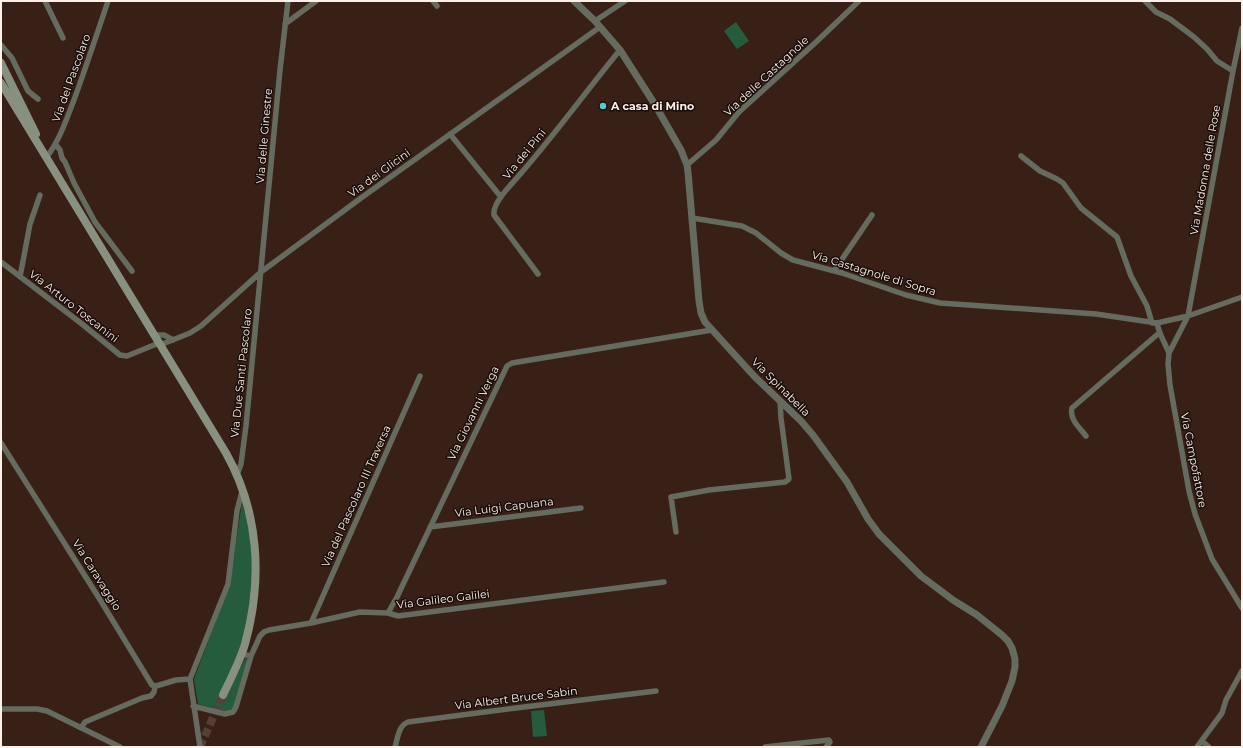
<svg xmlns="http://www.w3.org/2000/svg" width="1243" height="748" viewBox="0 0 1243 748" font-family="Montserrat,sans-serif">
<rect width="100%" height="100%" fill="#392017"/>
<path fill="#265c3e" d="M736,22L749,41L737,49L724,31Z
M242,502L250,532L252,564V589L245,635L226,697L245,658L248,659L234,707L229,712L198,704L194,679L230,584Z
M544,710L547,736L533,737L531,711Z"/>
<g fill="none" stroke-linecap="round" stroke-linejoin="round">
<path stroke="#573f37" stroke-width="8" stroke-dasharray="8 4" stroke-linecap="butt" d="M200,747L223,695"/>
<path stroke="#656b5f" stroke-width="5.5" d="M45,1L63,38
M433,1L437,6
M1145,1L1156,12L1170,19L1194,37L1207,49L1217,61L1233,71
M595,21L625,1
M285,24L316,1
M1242,28L1233,71L1188,316L1169,353L1168,364L1170,385L1189,491L1195,514L1212,559L1242,608
M1,45L12,58L28,91L38,99
M450,134L501,197
M56,145L60,150L62,158L65,162L74,183L95,222L132,271
M1021,156L1040,171L1057,179L1063,183L1081,208L1117,237L1131,276L1147,306L1152,323
M46,158C60,140 66,120 74,100C86,67 97,34 108,1
M687,165L716,140L739,112L815,43L859,1
M692,218L742,226L756,233L781,253L793,260L842,273L906,295L940,303L1096,314L1157,323L1188,316L1242,297
M1,262L82,324L120,355L127,356L159,343
M834,271L872,215
M538,274L494,215C492,202 514,182 522,172C556,133 587,90 620,50
M20,277L30,224L40,195
M1157,323C1159,334 1165,343 1169,353
M154,335H164L173,340
M160,345L190,333L201,326L261,272L361,198L600,27
M1086,436C1080,428 1069,419 1072,408L1159,333
M1,443L99,598L152,685L156,686L176,680L190,679
M237,475L241,464L246,426L280,70L288,1
M430,527L581,508
M676,532L671,497L709,490L785,482L789,479L781,418L780,401
M388,613L397,597L507,366L512,363L712,330
M311,623L420,376
M241,654L251,656L260,636L264,632L269,630L311,623L360,612L388,613L398,616L664,582
M193,706L225,714L233,712L236,707L251,656
M1,709H37L47,711L120,747
M81,728L85,722L142,698L151,696L154,692L155,687
M1202,741L1209,747
M200,747L190,679L228,584L237,511L242,491
M395,747C398,738 398,726 408,722L516,708L656,691
M765,747L829,740L830,742L826,747
M1197,747L1222,713L1226,700L1242,671"/>
<path stroke="#656b5f" stroke-width="7" d="M574,1L595,21L620,50L654,103L681,150L687,165L688,172L699,301L701,313L705,322L754,376L801,421L813,435L847,482L868,519L879,534L921,576L953,600L977,615L1002,635L1008,641L1012,648L1015,659V667L1012,681L1002,706L981,747"/>
<path stroke="#88917f" stroke-width="8" d="M1,63L36,134
M1,83L226,453C259,512 263,579 245,644C240,661 231,678 223,695"/>
</g>
<circle fill="#51ccd3" stroke="#180d09" stroke-width="1.5" cx="603" cy="106" r="4"/>
<g text-anchor="middle" stroke-width="3" stroke-linejoin="round" paint-order="stroke">
<g font-size="11" fill="#fff0eb" stroke="#180d09">
<text transform="translate(766 76) rotate(-43)" y="4">Via delle Castagnole</text>
<text transform="translate(71 78) rotate(-70)" y="4">Via del Pascolaro</text>
<text transform="translate(264 136) rotate(-85)" y="4">Via delle Ginestre</text>
<text transform="translate(524 154) rotate(-51)" y="4">Via dei Pini</text>
<text transform="translate(1205 170) rotate(-80)" y="4">Via Madonna delle Rose</text>
<text transform="translate(379 173) rotate(-36)" y="4">Via dei Glicini</text>
<text transform="translate(874 273) rotate(17)" y="4">Via Castagnole di Sopra</text>
<text transform="translate(74 306) rotate(38)" y="4">Via Arturo Toscanini</text>
<text transform="translate(241 373) rotate(-84)" y="4">Via Due Santi Pascolaro</text>
<text transform="translate(781 387) rotate(45)" y="4">Via Spinabella</text>
<text transform="translate(473 413) rotate(-64)" y="4">Via Giovanni Verga</text>
<text transform="translate(1194 460) rotate(79)" y="4">Via Campofattore</text>
<text transform="translate(356 496) rotate(-66)" y="4">Via del Pascolaro III Traversa</text>
<text transform="translate(504 507) rotate(-7)" y="4">Via Luigi Capuana</text>
<text transform="translate(97 575) rotate(58)" y="4">Via Caravaggio</text>
<text transform="translate(443 599) rotate(-7)" y="4">Via Galileo Galilei</text>
<text transform="translate(516 698) rotate(-7)" y="4">Via Albert Bruce Sabin</text>
</g>
<g font-size="11" font-weight="bold" fill="#fff0eb" stroke="#180d09" text-anchor="start">
<text x="611" y="110">A casa di Mino</text>
</g>
</g>
<rect width="1243" height="748" fill="none" stroke="#fff0eb" stroke-width="4"/>
</svg>
